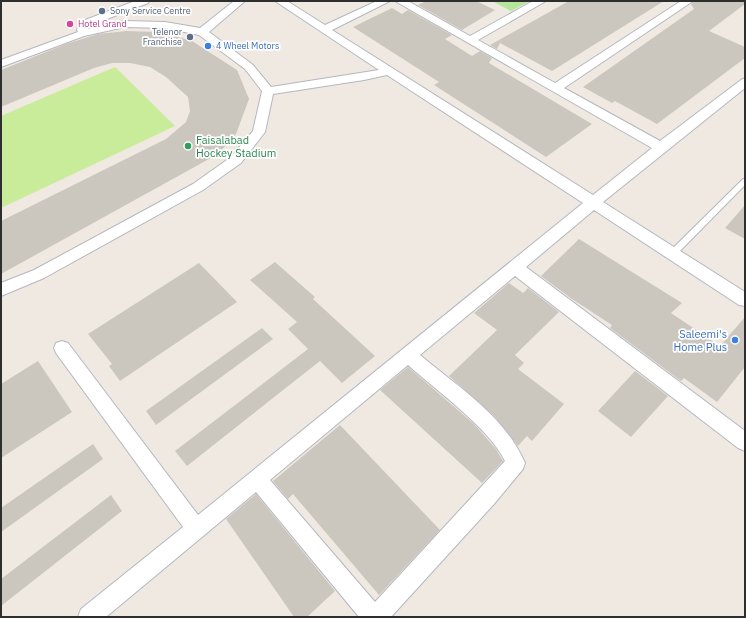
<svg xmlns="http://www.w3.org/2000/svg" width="746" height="618" viewBox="0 0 746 618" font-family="'IBM Plex Sans',sans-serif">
<rect width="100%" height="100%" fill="#efe9e1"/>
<path fill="#b6e59e" d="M492,1H530L511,11Z"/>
<path fill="#c9ec9a" d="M115,67L175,126L1,208V116Z"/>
<path fill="#cbc7bf" d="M426,1H476L495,10L462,30L418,5Z
M569,1H664L552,71L500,43L497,49L490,45Z
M694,1H745V4L709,31L745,47V58L657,124L615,101L612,103L583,87L694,9L691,4Z
M392,8L402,14L408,10L452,35L445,39L472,56L480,51L492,58L489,63L592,124L546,157L434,85L439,82L353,27Z
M126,31L160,32L192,41L237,70L249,99L236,134L218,154L1,274V221L166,139L186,122L190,111L188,97L166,77L150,67L130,63H112L94,68L1,107V70L66,44L98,34Z
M745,205V239L725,228Z
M579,239L682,303L671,313L720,346L745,317V367L717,402L684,378L681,381L610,328L612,325L572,299L541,276Z
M275,262L315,297L313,299L375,356L342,383L320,361L187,466L175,451L308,349L288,329L297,322L250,280Z
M199,263L237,302L120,381L109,366L112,364L88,334Z
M509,283L523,293L528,288L559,312L515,355L524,363L518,369L564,404L532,441L527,436L518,446L494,416L449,376L497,330L474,313Z
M262,328L273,339L156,425L146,411Z
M38,361L72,412L1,458V384Z
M408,367L474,424L496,449L503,461L482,483L380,390Z
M635,371L668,396L631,437L598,411Z
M340,425L440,530L379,595L293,494L288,499L273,481Z
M93,444L103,459L1,532V508Z
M256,494L335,591L307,617H294L226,519Z
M111,495L122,511L1,606V579Z"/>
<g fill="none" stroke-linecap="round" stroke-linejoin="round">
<g stroke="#b4b7c1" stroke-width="2">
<path id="lane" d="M743,179H745V185L675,256H669L668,254L669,252Z"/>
</g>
<g stroke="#b4b7c1" stroke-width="2">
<path id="street" d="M135,1H149L148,3L89,26L88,29L125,21L165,22L200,28L234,1H245L209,32L253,65L271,87L379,70L275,1H287L325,25L377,1H390L332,30L593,195L652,148L395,1H408L470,36L533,1H546L478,40L555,83L681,1H693L564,88L660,141L741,80L745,78V88L603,202L745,292V306L739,305L594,210L526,267L745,431V451L738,448L515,276L420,355C458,387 505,416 525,463L523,469L494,504L391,617H359L256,492L106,617H78L81,609L183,527L56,353L54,348L56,343L62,341L68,343L198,515L583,203L387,75L364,80L273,94L265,132L241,163L203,190L44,278L1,296V283L34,270L193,184L231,157L253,131L262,91L245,69L199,35L165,28L125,27L84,36L1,67V60L78,32L77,30L80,22ZM408,365C437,391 489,428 505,461L375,602L270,480Z"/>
</g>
<use href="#lane" fill="#fff" fill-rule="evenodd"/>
<use href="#street" fill="#fff" fill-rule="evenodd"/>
</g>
<g fill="#5c6f8a" stroke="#fff" stroke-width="1.5">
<circle cx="102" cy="11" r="4"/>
<circle cx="190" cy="37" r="4"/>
</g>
<circle fill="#d1479c" stroke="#fff" stroke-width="1.5" cx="70" cy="24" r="4"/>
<g fill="#3f7fe0" stroke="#fff" stroke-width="1.5">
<circle cx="208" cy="46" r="4"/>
<circle cx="735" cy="340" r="4"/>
</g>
<circle fill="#2e9e5b" stroke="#fff" stroke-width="1.5" cx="188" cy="146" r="4"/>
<g text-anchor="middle" stroke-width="3.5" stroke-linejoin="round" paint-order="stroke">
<g font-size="9" fill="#4e5e75" stroke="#fff" text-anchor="start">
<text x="110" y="14">Sony Service Centre</text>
<text x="182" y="35" text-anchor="end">Telenor<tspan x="182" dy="10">Franchise</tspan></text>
</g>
<g font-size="9" fill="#b23c85" stroke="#fff" text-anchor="start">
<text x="78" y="27">Hotel Grand</text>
</g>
<g font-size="9" fill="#366cbe" stroke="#fff" text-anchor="start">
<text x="216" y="49">4 Wheel Motors</text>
</g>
<g font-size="11" fill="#27864d" stroke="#fff" text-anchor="start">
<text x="196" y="144">Faisalabad<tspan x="196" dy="13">Hockey Stadium</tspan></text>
</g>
<g font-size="11" fill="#366cbe" stroke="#fff" text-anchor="end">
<text x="727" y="338">Saleemi's<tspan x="727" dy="13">Home Plus</tspan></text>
</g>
</g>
<rect width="746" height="618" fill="none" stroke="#2e2e2e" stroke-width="4"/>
</svg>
